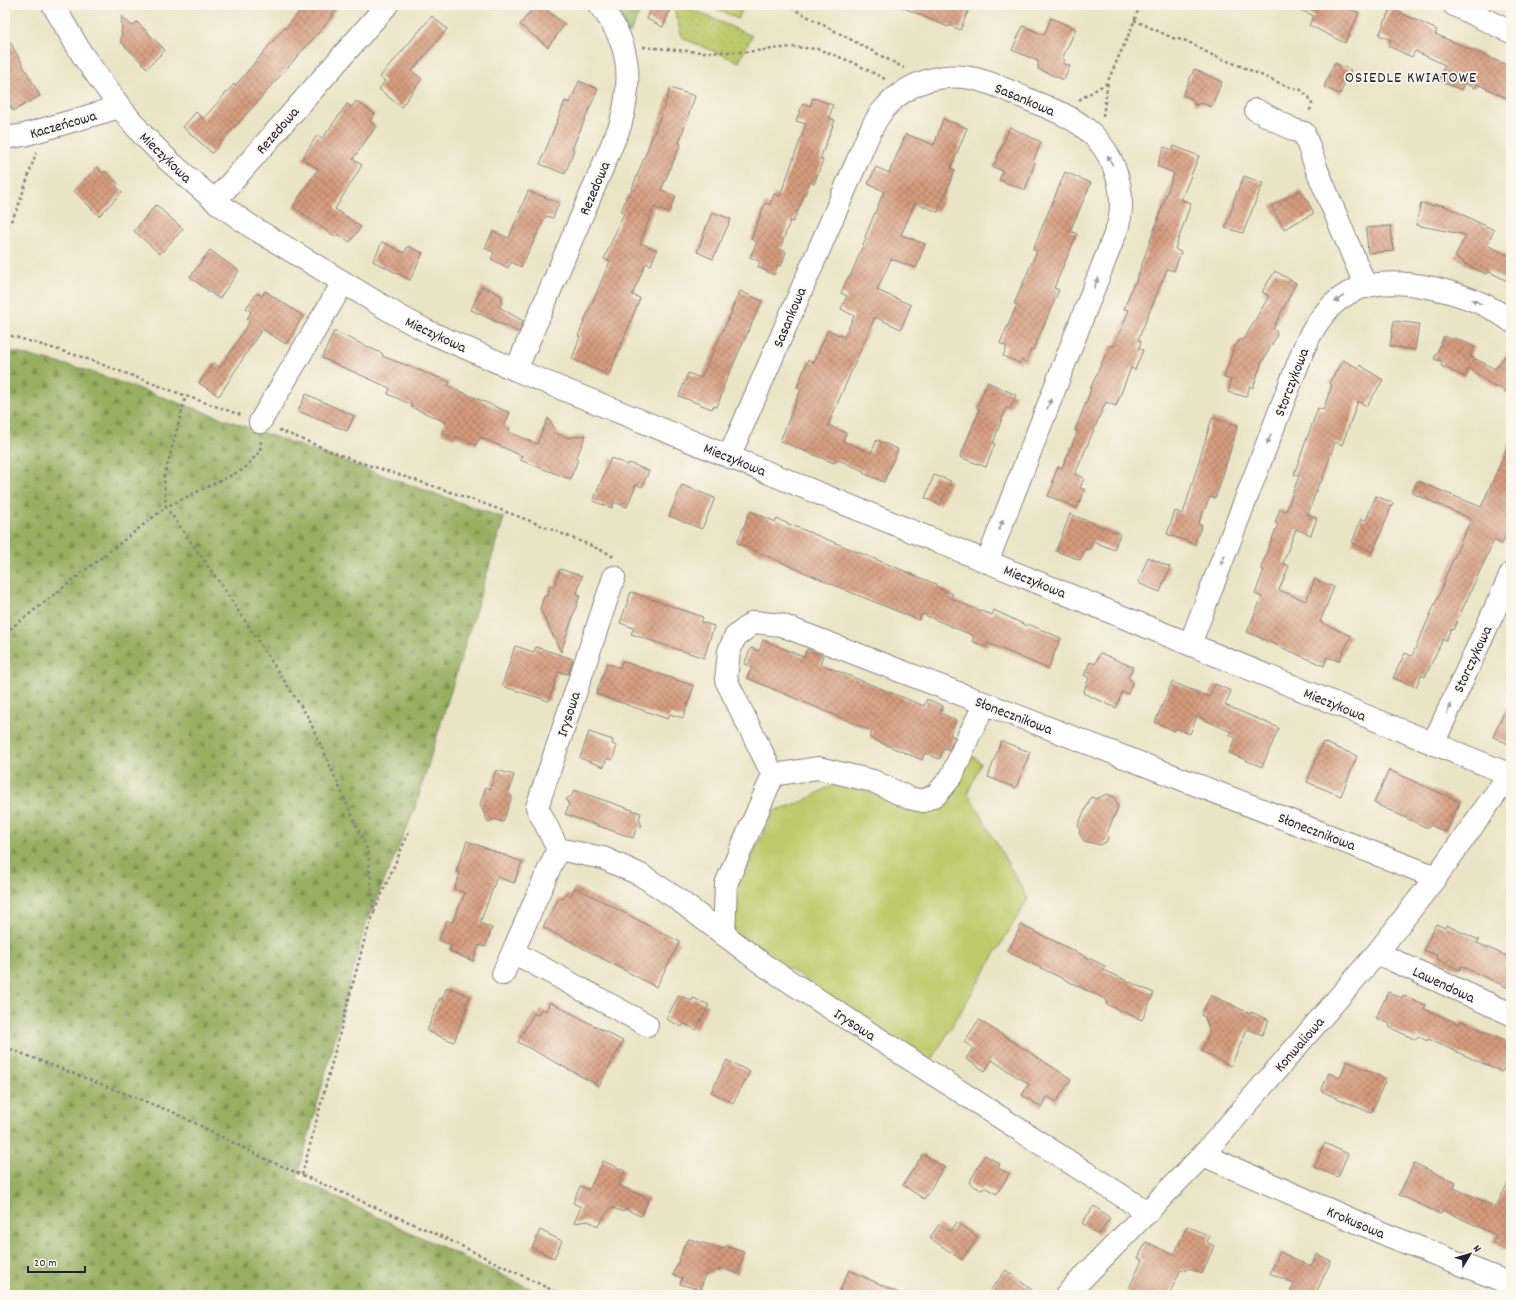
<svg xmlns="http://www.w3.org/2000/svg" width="1516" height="1300" viewBox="0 0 1516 1300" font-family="Dekko,sans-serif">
<defs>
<pattern id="forest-firs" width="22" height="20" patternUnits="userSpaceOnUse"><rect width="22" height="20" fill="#96af60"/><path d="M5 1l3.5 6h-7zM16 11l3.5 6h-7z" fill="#7a8e50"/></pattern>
<pattern id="park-dots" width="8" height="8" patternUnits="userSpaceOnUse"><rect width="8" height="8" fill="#becb6c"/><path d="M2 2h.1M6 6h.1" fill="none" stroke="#a3ae5e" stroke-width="1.8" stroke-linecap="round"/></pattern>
<pattern id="building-cross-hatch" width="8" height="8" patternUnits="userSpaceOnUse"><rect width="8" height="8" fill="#d59b7d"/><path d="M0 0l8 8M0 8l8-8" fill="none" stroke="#ac7e68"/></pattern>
</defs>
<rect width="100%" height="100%" fill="#fbf7ec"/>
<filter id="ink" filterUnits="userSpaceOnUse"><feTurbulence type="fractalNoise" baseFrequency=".025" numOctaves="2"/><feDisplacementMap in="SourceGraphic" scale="8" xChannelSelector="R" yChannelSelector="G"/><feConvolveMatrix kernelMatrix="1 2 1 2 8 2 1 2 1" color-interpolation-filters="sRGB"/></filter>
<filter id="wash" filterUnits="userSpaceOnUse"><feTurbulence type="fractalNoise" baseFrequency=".012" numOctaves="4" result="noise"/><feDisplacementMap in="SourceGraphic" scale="16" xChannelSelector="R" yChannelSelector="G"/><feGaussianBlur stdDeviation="0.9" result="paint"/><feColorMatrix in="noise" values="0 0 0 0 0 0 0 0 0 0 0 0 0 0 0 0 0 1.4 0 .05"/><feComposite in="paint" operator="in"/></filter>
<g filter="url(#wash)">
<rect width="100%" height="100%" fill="#eae4c5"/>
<path fill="#becb6c" stroke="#707654" d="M709,5H744L738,19Z
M970,754L981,763L968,793L1028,899L930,1063L733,932L737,887L774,811L804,801L826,788L846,784L917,810Z"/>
<path fill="url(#forest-firs)" stroke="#5c684e" d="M611,5H643L630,34Z
M5,350L83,369L504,518L414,811L365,926L297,1179L544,1295H5Z"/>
<path fill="url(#park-dots)" stroke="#707654" d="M673,5H682L752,36L739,62L682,38Z"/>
<g id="blocks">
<path fill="url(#building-cross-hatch)" d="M306,5H340L332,14L334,15L212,153L183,127L196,112L203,119L234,84L235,86L284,28L285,29Z
M535,5H539L565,24L548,47L520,25Z
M652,5L669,11L663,27L647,19Z
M897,5H960L969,9L960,30L949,25L948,27Z
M1290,5H1341L1359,13L1345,43L1309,25L1314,16Z
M1391,8L1437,30L1435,34L1511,67V100L1477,84L1475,88L1464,83L1461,90L1438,80L1445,65L1415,51L1412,57L1388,46L1391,40L1379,35Z
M122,16L132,26L137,22L165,50L147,68L121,42Z
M432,16L447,29L412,71L422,79L401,107L379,89L385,81L380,77Z
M1051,18L1076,29L1062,59L1065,60L1063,63L1070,66L1064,80L1038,69V61L1012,50L1023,26L1044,35Z
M5,33L40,96L13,111L5,96Z
M1334,63L1351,70L1340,94L1324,87Z
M1194,69L1222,82L1211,107L1201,103L1195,105L1192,99L1183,95Z
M579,81L598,89L572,149L574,150L565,174L540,164L565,101L570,103Z
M670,88L695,96L679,143H681L661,190L676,196L669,213L654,207L640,243L657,250L651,265L646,263L632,295L640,298L609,375L572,359L580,337L578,336L610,261L604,259L624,213L621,212L627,195L629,196L665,105Z
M813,98L833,105L829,118L835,120L820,159L823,160L814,184L810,182L793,222L790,221L780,249L786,252L781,266L778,265L774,275L758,267L760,262L750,257L757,242L751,239L765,203L770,205L774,194L780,196L806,124L796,121L803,103L810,106Z
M356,101L375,114L370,121L376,126L353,159L362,165L335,209L361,227L350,242L338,234L336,237L293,207L318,169L302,159L317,135L322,139L347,104L352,107Z
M943,119L967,128L951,168L955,170L938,212L915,203L901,235L925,244L916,268L891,259L877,290L911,305L901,329L875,317L828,425L846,433L843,441L871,453L877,440L898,449L884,482L863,473L864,471L836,459L834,463L780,441L801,389L797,387L808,360L814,363L828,330L844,337L854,316L841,309L847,296L841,293L848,277H850L866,238L865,237L884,191L868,184L876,167L889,173L906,134L934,145Z
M1010,127L1041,142L1033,162L1035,163L1025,190L999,180L1003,171L993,167Z
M1174,146L1199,156L1181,200L1191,203L1175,249L1181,252L1174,271L1167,269L1138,340L1141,341L1139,348L1143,350L1135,370L1131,368L1116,406L1106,402L1104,406L1075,474L1084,478L1080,488L1085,490L1077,508L1048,496L1054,482H1052L1058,467L1062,468L1078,431L1075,430L1087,400L1091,389H1090L1110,345L1114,346L1129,310L1124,309L1134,283L1135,284L1174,173L1157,166L1164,147L1172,150Z
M97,167L103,173L105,171L118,183L116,186L122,192L99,216L74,191Z
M1065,172L1091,183L1070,231L1077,234L1054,288L1059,290L1033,350L1031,349L1026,362L1022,360L1020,363L1003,356L1007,347L1000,343L1017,305L1014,304L1037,251L1033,249Z
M1244,176L1263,183L1243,233L1225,228L1234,203L1233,202Z
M1301,190L1314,213L1284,229L1271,206Z
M528,191L559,203L553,218L546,216L521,267L511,262L508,268L491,259L494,253L485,248L493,231L509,238Z
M1421,203L1434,206V204L1445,206L1494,230L1487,245L1511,257V283L1488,271L1486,274L1463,263L1464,262L1455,257L1466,235L1416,225Z
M156,205L183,229L160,254L134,231Z
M712,212L731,219L713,259L697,252Z
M1391,226L1393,251L1368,253L1366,228Z
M382,242L404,253L408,246L423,253L410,280L373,261Z
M210,250L239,271L219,299L190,277Z
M1275,271L1296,283L1273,329L1277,332L1276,335H1277L1261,364L1253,388L1250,386L1246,397L1228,392L1231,380L1224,378L1233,350L1240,339L1243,341L1269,296L1262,292Z
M482,286L502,296V302L499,307L523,321L519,332L471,310Z
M265,291L303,316L286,344L262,329L219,396L199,383L213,363L220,368L250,321L247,319L251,312L246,308L257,293L262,296Z
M740,291L762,301L723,387L724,388L717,407L713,406L712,409L679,396L688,373L701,378L732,311H731Z
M1394,321L1419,324L1415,350L1390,346Z
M334,331L383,354L382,356L450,382L448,386L510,413L504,426L510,429L508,432L537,444L548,418L558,434L568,438L586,435L576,459L578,460L570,479L520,460L522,456L480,437L476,445L458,437L454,438L441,433L446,422L411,407L412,405L388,394L390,388L322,358Z
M1444,336L1453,340L1454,338L1475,347L1470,356L1495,369L1511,348V396L1498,386L1496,388L1469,368L1465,377L1441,366L1443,362L1434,359Z
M1343,360L1358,368L1360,365L1383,380L1367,406L1358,401L1342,445L1335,442L1321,483H1319L1308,514L1317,518L1311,535L1296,529L1283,563L1289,566L1279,590L1306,601L1315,579L1334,587L1320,622L1351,636L1339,661L1327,657L1324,666L1247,632L1262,597L1255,594L1264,570L1261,568L1278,524L1275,523L1280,509L1286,511L1299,476L1294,474L1318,408L1323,410L1332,385L1329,383Z
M987,382L1016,395L1010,409L1006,408L993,443L995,444L986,467L960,457L980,409L977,408Z
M306,394L354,416L347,431L298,411Z
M1212,418L1238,425L1219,488L1215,498L1210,497L1198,524L1202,525L1194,544L1167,534L1175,511L1183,514Z
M1511,440V525L1502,544L1494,540L1453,630L1451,629L1446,640L1443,639L1425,677L1421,675L1416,687L1393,678L1405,653L1412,656L1445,581L1444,580L1471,519L1412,493L1417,481L1481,507Z
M611,458L628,465L629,463L649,471L642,487L636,485L627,507L614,502L612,508L593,501Z
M934,475L951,481L940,505L925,498Z
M682,485L715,498L702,529L669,516Z
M1376,496L1393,503L1373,552L1352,543L1361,519L1366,520Z
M750,511L776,522L777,519L936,584L935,586L953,594L951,598L973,608L992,615L994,610L1027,626L1028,624L1061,638L1048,669L988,643L986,647L972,641L974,636L922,614L919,620L850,592L737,543Z
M1070,514L1120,534L1114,550L1093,541L1089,550L1085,549L1080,560L1056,551Z
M1148,557L1170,567L1160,592L1138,583Z
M560,569L582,576L577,594L580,595L561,652L540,609L544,596H547L550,585L554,586Z
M631,592L703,617L701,622L714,626L704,658L631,634L634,628L620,623Z
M763,640L804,657L807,649L823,656L820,664L924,706L927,699L943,706L940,713L956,720L950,735L955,737L949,750L944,748L939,759L925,753L922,760L870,738L872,731L747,678L752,667L744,664L751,648L759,651Z
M515,646L534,652L536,647L573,659L568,674L558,672L549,701L502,686Z
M1100,653L1133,667L1128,678L1133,681L1128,694L1122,692L1116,708L1083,693L1089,678L1084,675L1090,662L1095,664Z
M622,661L694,686L683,718L670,714L668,719L596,694L607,663L620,668Z
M1172,682L1209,697L1215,684L1231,691L1225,705L1279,728L1262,767L1229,753L1236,738L1230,735L1231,732L1197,716L1190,734L1176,728L1175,731L1155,722Z
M1511,697V745L1493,737Z
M589,732L613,740L612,744L617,746L612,760L607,758L604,767L580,758Z
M1001,741L1030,752L1016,788L988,777Z
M1323,742L1357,756L1341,796L1307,782Z
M496,770L514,775L508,794L512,796L503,822L494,819L488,822L480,804L486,787L490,789Z
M1389,770L1460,802L1446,832L1430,825L1428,828L1374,803Z
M574,790L641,813L639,819L642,826L636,829L633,838L565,814L569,805L566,799L572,796Z
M1107,794L1114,797L1118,807L1107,833L1108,837L1106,842L1100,845L1084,841L1079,833L1080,830L1078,825L1091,797L1096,799Z
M467,841L522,862L514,883L497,877L480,923L492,928L485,947L479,945L473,961L449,951L451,945L439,940L447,920L452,923L465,893L454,889L460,873L456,871Z
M575,887L680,942L656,987L543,927L559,898L563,899L566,893L570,896Z
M1436,924L1445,928L1446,925L1479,940L1477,943L1511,958V989L1461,966L1460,970L1437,959L1438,956L1424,950Z
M1021,925L1105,966L1103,970L1154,993L1142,1020L1106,1004L1107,1000L1008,952Z
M447,987L470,996L465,1008H467L454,1042L427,1031L440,998L442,999Z
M1388,992L1402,998L1403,995L1426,1005L1424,1009L1460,1024L1461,1021L1511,1044V1051L1502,1072L1428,1039L1427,1041L1418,1036L1416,1040L1389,1027L1390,1024L1376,1018Z
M679,995L692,1001L693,998L709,1005L696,1030L684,1023L682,1027L666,1019Z
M1211,995L1251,1014V1012L1269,1020L1262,1035L1247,1029L1231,1066L1201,1051L1210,1032L1205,1017L1201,1015Z
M550,1002L623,1041L599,1086L518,1042L534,1013L538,1015L541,1009L546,1011Z
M979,1020L1071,1079L1056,1102L1048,1096L1041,1107L1022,1095L1029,1084L1008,1071L992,1060L985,1071L966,1059L973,1048L964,1042Z
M727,1060L750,1072L733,1103L711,1092Z
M1347,1061L1386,1079L1371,1113L1321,1091L1329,1073L1340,1078Z
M1325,1143L1348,1154L1338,1177L1314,1167Z
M923,1154L944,1167L924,1199L903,1185Z
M985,1155L1000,1164L998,1168L1009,1174L997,1194L984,1187L981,1190L969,1183Z
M603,1161L625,1171L618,1185L649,1199L641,1216L625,1209L623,1212L611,1207L598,1226L588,1221L574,1223L581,1207L573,1203L580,1186L589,1190Z
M1414,1163L1456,1183L1454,1188L1496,1207L1511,1177V1251L1493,1243L1496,1235L1443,1210L1441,1214L1399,1195Z
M1094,1206L1110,1218L1098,1235L1082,1223Z
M957,1222L978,1237L962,1260L930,1238L939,1224L950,1232Z
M1187,1226L1210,1236L1207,1242L1214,1246L1202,1274L1188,1268L1186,1271L1181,1269L1169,1295H1126L1142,1260L1138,1258L1146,1242L1174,1255Z
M540,1230L562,1241L554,1258L532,1248Z
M689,1239L724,1249L725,1246L744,1252L738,1274L720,1268L719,1271L716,1270L704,1276L701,1290L680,1284L682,1278L673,1275L685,1244Z
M1280,1252L1311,1266L1317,1254L1331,1261L1315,1295H1289L1294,1284L1270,1273Z
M849,1270L873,1281L903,1295H838Z
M1006,1270L1038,1295H987Z"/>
</g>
</g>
<g filter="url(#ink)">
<use href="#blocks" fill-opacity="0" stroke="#868380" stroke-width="1"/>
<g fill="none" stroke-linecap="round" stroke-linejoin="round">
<g stroke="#868380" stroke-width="24">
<path id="minor" d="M53,5L83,56L120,107L142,134L169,161L215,201L252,227L399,316L427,331L516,370L1511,775
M1454,5L1511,32
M1256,110L1294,130L1304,133L1317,170L1366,287
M5,138L24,135L120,107
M215,201L387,5
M516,370L620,126C633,80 631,42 599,5
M260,422L343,283
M729,457L859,157C866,141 872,123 884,109C909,80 947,70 983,81C997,85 1011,92 1025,98C1045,107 1068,114 1085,128C1111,148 1125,184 1120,217C1119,223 1117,229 1115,234L987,562
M614,577L537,807L558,849L603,858L641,875L676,898L764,965L1147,1212
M1190,644L1304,348C1331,286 1371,275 1433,288C1460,294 1489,304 1511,321
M1433,744L1511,574
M773,775L726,680L729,651L735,637L754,622L781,625L1436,877
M724,935L726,884L773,775L818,768L873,781L909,798L923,801L937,794L952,776L969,735L985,704
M513,952L647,1025
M1377,953L1511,1014
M503,974L558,849
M1203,1155L1387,1235L1511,1284
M1066,1295L1203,1155L1377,953L1436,877L1509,775"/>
</g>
<path stroke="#868380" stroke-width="2.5" stroke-dasharray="3 3" stroke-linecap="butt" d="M786,5L904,68
M1134,20L1173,38L1187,41L1212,55L1243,67L1286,86L1301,90L1309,97L1312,104L1309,113
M643,47L700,52H745L792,47L818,49L852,62L887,80
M1079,100L1107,83L1132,27L1140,5
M1103,116L1108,82
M5,232L17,210L36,153
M5,334L82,357L186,396L241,415
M279,430L353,460
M261,441L260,451L244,469L166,507L220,583L308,717L368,851L374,913L365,938L302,1175
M352,460C440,487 526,517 610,554L613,557
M5,633L166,507L164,477L186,396
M374,912L410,829
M5,1047L175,1113L261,1157L443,1237L562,1295"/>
<use href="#minor" stroke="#fff" stroke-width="22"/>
</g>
<defs><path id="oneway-solid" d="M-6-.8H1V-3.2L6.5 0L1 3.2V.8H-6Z"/></defs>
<g fill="#9c9ca7">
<use href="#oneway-solid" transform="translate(1110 160) rotate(-116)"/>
<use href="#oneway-solid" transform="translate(1096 283) rotate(-69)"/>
<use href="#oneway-solid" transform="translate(1339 299) rotate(142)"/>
<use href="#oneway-solid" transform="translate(1477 302) rotate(-156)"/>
<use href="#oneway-solid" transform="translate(1049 404) rotate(-69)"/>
<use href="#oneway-solid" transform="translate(1269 439) rotate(111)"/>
<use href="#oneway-solid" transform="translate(1001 525) rotate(-69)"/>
<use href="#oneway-solid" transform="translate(1223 560) rotate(111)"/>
<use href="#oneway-solid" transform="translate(1449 709) rotate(-65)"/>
</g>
</g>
<g text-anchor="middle" stroke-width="3.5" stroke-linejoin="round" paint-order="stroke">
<g font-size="15" fill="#22223b" stroke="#fbf7ec">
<text transform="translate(1025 99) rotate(23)" y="5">Sasankowa</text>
<text transform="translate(63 124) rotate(-16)" y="5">Kaczeńcowa</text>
<text transform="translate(277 130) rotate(-49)" y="5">Rezedowa</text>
<text transform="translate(166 157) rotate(44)" y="5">Mieczykowa</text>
<text transform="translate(594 188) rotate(-67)" y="5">Rezedowa</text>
<text transform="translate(789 317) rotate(-67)" y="5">Sasankowa</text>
<text transform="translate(436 334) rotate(25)" y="5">Mieczykowa</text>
<text transform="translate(1291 382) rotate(-69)" y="5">Storczykowa</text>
<text transform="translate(735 459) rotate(22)" y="5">Mieczykowa</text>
<text transform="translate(1035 581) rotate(22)" y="5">Mieczykowa</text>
<text transform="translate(1472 659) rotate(-65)" y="5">Storczykowa</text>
<text transform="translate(1335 704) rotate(22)" y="5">Mieczykowa</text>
<text transform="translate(568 714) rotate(-72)" y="5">Irysowa</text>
<text transform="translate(1014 715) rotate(21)" y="5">Słonecznikowa</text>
<text transform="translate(1317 831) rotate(21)" y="5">Słonecznikowa</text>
<text transform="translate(1444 984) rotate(25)" y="5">Lawendowa</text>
<text transform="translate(855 1024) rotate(33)" y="5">Irysowa</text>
<text transform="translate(1299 1044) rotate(-49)" y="5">Konwaliowa</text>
<text transform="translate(1356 1222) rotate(23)" y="5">Krokusowa</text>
</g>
<g font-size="16" letter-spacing="1" fill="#22223b" stroke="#fbf7ec">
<text x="1411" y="82">OSIEDLE KWIATOWE</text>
</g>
</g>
<rect width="1516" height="1300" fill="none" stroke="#fbf7ec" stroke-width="20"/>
<g transform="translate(1470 1254) rotate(52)" stroke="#fbf7ec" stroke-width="3" paint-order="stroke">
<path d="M0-3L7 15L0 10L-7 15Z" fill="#22223b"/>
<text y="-6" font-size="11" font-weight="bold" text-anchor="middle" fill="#22223b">N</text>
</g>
<path d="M28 1266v6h57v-6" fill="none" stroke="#22223b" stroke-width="2"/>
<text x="34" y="1266" font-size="12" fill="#22223b" stroke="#fbf7ec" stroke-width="3" paint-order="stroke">20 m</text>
</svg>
